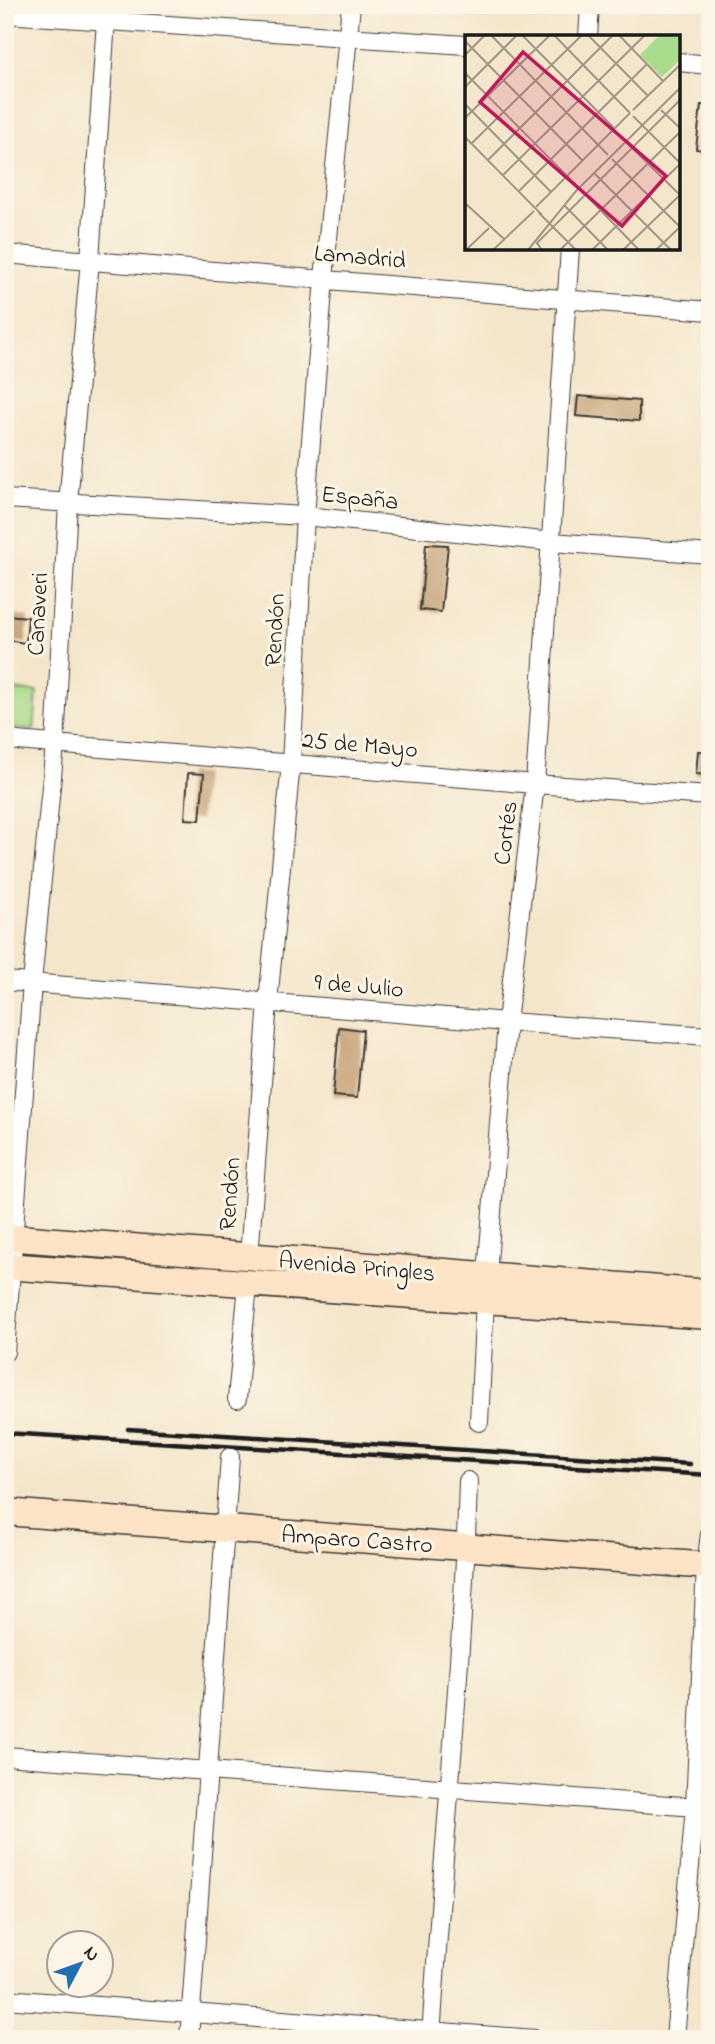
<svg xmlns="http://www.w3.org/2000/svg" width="715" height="2044" viewBox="0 0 715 2044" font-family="'Indie Flower',sans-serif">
<rect width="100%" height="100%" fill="#fcf5e5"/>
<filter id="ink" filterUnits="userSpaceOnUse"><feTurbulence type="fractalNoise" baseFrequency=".0143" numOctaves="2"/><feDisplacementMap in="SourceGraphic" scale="14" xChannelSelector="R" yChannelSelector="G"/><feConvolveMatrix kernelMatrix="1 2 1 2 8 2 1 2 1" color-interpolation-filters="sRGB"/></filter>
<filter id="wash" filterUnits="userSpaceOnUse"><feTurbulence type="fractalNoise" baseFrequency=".00686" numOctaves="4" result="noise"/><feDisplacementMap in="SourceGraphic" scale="28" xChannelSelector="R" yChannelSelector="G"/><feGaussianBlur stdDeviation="1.57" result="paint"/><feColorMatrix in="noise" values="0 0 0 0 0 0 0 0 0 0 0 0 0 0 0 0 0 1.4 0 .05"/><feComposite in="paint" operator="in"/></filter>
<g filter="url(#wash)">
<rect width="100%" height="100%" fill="#f4e6cb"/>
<path fill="#a9dc8c" stroke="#627c54" stroke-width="2" d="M5,689L37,692L34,730L5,727Z"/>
<g id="blocks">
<path fill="#c7a47c" d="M701,105H710V151L696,149Z
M578,396L639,401V421L576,416Z
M426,544L448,545L441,612L420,610Z
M5,615L28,617L26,643L5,640Z
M698,751H710V775L696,774Z
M188,773L204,774L200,820L185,819Z
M339,1027L363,1030L357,1098L333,1096Z"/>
</g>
</g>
<g filter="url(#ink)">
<use href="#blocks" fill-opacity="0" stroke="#3c3a36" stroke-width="2"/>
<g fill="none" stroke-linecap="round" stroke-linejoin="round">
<g stroke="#3c3a36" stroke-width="20">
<path id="street" d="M5,14L466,45
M588,37L590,5
M678,62L710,65
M5,254L710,311
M5,499L305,516L552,542L710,554
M5,740L535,784L710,796
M5,981L507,1022L710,1036
M249,1257L268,1002L291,763L305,516L324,278L351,5
M5,1352L32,983L55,745L68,503L90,260L107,5
M237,1399L248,1285
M479,1422L485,1300L507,1022L535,784L570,248
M5,1756L710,1808
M5,1999L535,2039
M189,2039L230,1457
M431,2039C442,1853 463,1667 468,1481
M675,2039L695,1807L706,1566L710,1534"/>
</g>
<g stroke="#3c3a36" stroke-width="29">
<path id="secondary" d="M5,1237L710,1293
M5,1266L710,1316
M5,1512L710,1566"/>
</g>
<use href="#street" stroke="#fff" stroke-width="18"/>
<use href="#secondary" stroke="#fee4c6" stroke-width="26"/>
<path stroke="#1c1c1c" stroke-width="4.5" d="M128,1429L690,1464
M5,1433L710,1475"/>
</g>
</g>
<g text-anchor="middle" stroke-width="6" stroke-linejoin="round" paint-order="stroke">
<g font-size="24" fill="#1c1c1c" stroke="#fcf5e5">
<text transform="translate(360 256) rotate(5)" y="8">Lamadrid</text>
<text transform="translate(360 497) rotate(6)" y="8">España</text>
<text transform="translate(37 614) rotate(-87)" y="8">Canaveri</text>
<text transform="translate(274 630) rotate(-87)" y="8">Rendón</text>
<text transform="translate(360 744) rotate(5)" y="8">25 de Mayo</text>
<text transform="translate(505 833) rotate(-83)" y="8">Cortés</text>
<text transform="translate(359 985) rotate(5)" y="8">9 de Julio</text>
<text transform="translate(229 1194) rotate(-86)" y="8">Rendón</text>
<text transform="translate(357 1266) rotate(5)" y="8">Avenida Pringles</text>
<text transform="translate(357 1539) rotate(4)" y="8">Amparo Castro</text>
</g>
</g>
<g transform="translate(465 35)">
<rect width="215" height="215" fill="#f4e6cb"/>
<path d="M195,0L215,2V25L197,42L175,20Z" fill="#a9dc8c"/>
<path fill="none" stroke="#9e9585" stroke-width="2" d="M26,0L143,120M57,0L150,94M89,0L165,78M123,0L183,61M154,0L198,46M0,6L118,126M0,20L20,0M0,38L112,151M0,52L52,0M0,69L86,157M168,75L216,29M196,75L216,94M168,81L216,129M0,83L85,0M0,102L77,180M7,108L117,0M162,108L216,161M147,124L216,193M23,125L148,0M130,139L206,215M38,140L180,0M116,155L174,215M54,156L182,29M0,168L39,204M100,171L143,215M71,172L165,78M74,178L111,215M1,215L24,193M28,215L69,176M63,215L111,156L216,52M77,215L72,208L216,64M95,215L216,96M127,215L216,128M158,215L216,159M191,215L216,191"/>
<path fill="#c2185b" fill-opacity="0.15" stroke="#c2185b" stroke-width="3.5" d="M58,17L201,141L157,191L15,67Z"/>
<rect width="215" height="215" fill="none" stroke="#1c1c1c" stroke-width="3.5"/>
</g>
<rect width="715" height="2044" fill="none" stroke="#fcf5e5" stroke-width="28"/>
<g transform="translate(80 1964) rotate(49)"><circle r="33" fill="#fcf5e5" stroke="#a29e95" stroke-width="2"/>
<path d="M0-5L12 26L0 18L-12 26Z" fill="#1f6fb2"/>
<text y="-10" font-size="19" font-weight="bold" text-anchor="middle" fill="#1c1c1c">N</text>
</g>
</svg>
